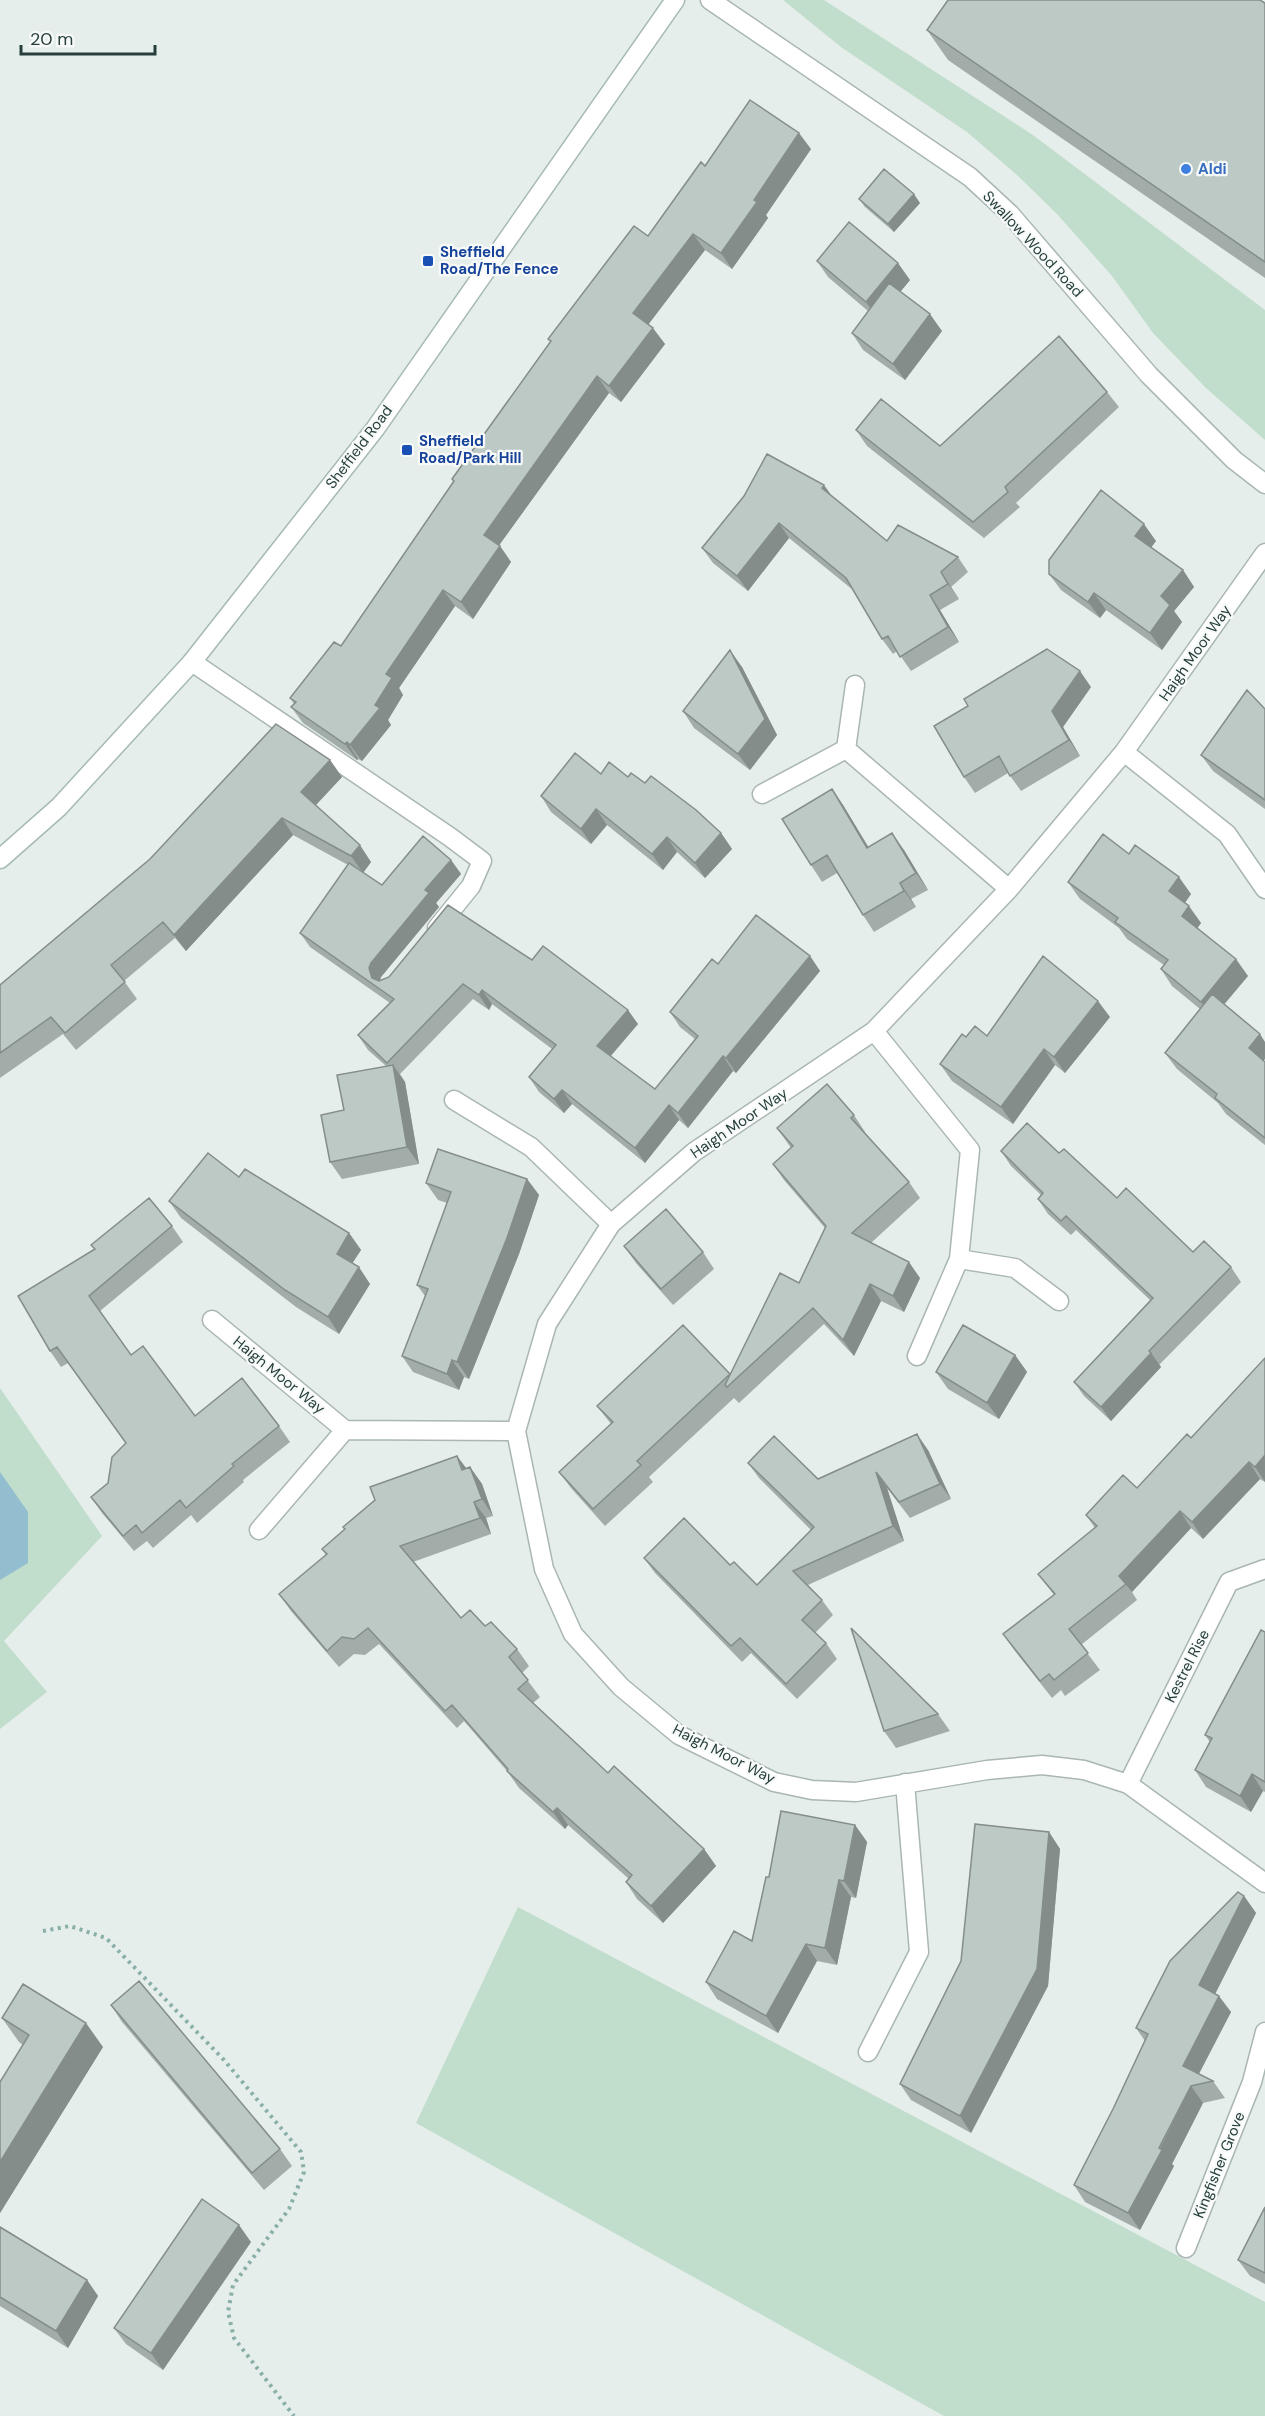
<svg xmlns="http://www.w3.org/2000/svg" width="1265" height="2416" viewBox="0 0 1265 2416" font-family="'DM Sans',sans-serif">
<rect width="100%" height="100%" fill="#e6eeec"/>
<path fill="#c1ddcc" d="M783,0H824L1033,135L1265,310V440L1206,388L1153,333L1112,276L1057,214L1017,175L967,132L841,47Z
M0,1388L102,1536L4,1641L47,1692L0,1729Z
M518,1907L1265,2302V2416H944L416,2123Z"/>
<path fill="#93becf" d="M0,1472L28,1512V1563L0,1580Z"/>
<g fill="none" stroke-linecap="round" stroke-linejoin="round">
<g stroke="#a9b6b4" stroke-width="21">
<path id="lane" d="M192,662L450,837L482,861L471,886L437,928"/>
</g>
<g stroke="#a9b6b4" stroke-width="21">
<path id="street" d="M710,0L970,177L1010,214L1149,375L1234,460L1265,484
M1265,553L1124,752L1009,889L874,1031L694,1152L611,1224L547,1324L516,1431L544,1569L573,1634L621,1687L679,1735L774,1782L812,1790L856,1792L987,1770L1042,1765L1084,1770L1128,1784L1265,1883
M846,749L855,685
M1124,752L1227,834L1265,889
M762,794L846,749L1009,889
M874,1031L970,1150L959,1259L917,1356
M454,1100L531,1147L611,1224
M959,1259L1015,1268L1059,1301
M212,1320L345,1430L516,1431
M259,1530L345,1430
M1128,1784L1229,1582L1265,1569
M868,2052L919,1952L905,1783
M1186,2248L1252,2082L1265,2032"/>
</g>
<g stroke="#a5b9b5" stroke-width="21">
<path id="secondary" d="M0,859L59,807L192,662L375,429L675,0"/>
</g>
<path stroke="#89afa8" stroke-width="4" stroke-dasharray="3 4.5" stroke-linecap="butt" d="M43,1931L70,1926L106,1938L224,2060L301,2152L304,2172L289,2209L233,2285L228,2312L234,2338L294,2416"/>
<use href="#lane" stroke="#fff" stroke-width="18"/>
<use href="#street" stroke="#fff" stroke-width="18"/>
<use href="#secondary" stroke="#fff" stroke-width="18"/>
</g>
<path fill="#a2ada9" d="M1265,3V278L948,60L927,30Z
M811,149L766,215L768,218L732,269L705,250L648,324L665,344L621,402L609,393L499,545L511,562L473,619L455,606L399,688L403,695L388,720L391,725L362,761L358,759L357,760L303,723L291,707L294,704L290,698L341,646L453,482L452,479L550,342L548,339L648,236L705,166Z
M859,199L920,203L894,232L865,207Z
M817,261L910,280L900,292L942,331L905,380L863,350L852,333L868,311L828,277Z
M1107,392L1119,407L1016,503L1020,507L984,538L867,446L856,430L940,446Z
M833,497L887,541L958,557L968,572L951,587L959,599L940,610L959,642L911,671L897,651L893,654L882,639L853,590L789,538L748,591L713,563L702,548Z
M1156,541L1151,547L1183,570L1194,587L1174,611L1182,622L1162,650L1106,610L1100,618L1061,590L1049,574Z
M742,667L777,735L750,770L694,728L683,711Z
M1091,687L1063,727L1080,756L1021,791L1008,773L975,793L964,777Z
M1265,709V809L1213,771L1201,755Z
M330,760L342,777L316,805L371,862L363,873L382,885L451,860L461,874L436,903L439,907L381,977L380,980L532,960L638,1024L611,1056L655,1089L695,1039L680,1027L670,1012L718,964L810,956L820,971L736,1073L733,1071L688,1128L679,1120L645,1163L572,1104L564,1113L539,1092L529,1077L552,1049L492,1004L489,1010L473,999L400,1074L405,1082L419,1164L342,1179L330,1162L344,1110L386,1066L368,1050L358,1035L390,1003L310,947L300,933L348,865L293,835L186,951L175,938L124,981L137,999L76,1050L63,1034L0,1078V985Z
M601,774L628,777L645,783L721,833L732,849L705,878L677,852L663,870L607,825L591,844L551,812L541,796Z
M832,789L843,805L869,848L904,850L928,890L911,899L916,907L874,932L863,915L837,873L822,882L811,865Z
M1129,854L1191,894L1185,903L1201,923L1197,928L1248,976L1224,1004L1265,1062V1145L1226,1114L1218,1103L1177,1069L1165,1053L1200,1009L1172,986L1161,969L1164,965L1127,939L1119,928L1080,899L1068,882Z
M1110,1017L1065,1073L1055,1065L1013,1124L952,1081L940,1064L966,1037L987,1036Z
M854,1115L865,1132L864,1133L909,1182L920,1198L871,1243L920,1278L904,1312L881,1301L854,1356L824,1324L739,1403L734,1398L649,1477L653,1482L605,1526L571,1488L559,1472L611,1424L597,1406L683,1325L730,1374L799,1283L825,1228L784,1180L773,1164L791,1148L777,1128Z
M1001,1151L1059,1153L1117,1198L1193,1252L1231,1267L1241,1282L1159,1365L1161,1367L1111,1421L1084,1396L1074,1382L1150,1300L1076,1230L1071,1235L1048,1214L1038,1199L1041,1195L1011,1166Z
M239,1177L349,1233L361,1250L352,1263L370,1284L339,1334L296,1307L181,1218L169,1201Z
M527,1179L539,1195L519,1254L469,1379L464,1377L459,1390L413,1372L402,1356L425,1296L417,1285L447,1203L438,1200L426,1183Z
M172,1226L183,1242L100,1311L131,1355L195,1416L279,1426L290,1442L243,1480L244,1482L197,1523L191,1515L153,1548L147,1541L134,1551L102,1513L91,1497L108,1483L126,1443L68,1363L61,1367L50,1351L18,1296Z
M624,1246L703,1252L714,1269L673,1305L636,1263Z
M1015,1355L1027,1372L999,1419L948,1389L936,1372Z
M1265,1358V1482L1260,1479L1203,1539L1191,1528L1132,1592L1137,1600L1081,1645L1100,1670L1065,1696L1061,1690L1052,1698L1015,1651L1003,1634L1054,1595L1038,1574L1095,1528L1086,1515L1137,1488L1191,1438Z
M928,1450L951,1499L910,1518L887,1488L904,1541L808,1585L822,1600L833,1615L815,1633L826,1643L837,1659L797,1699L751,1653L742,1662L655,1573L644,1558L730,1565L757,1585L811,1530L759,1478L748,1463L818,1479Z
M457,1456L466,1468L470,1467L482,1484L493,1516L486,1518L491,1534L413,1562L461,1618L485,1626L517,1649L529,1666L522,1673L540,1697L533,1703L608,1773L704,1849L716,1866L663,1923L637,1899L626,1882L629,1879L568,1825L565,1829L519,1788L507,1771L464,1721L457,1728L379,1644L365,1655L354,1654L339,1667L291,1611L279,1594L326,1555L322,1549Z
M1265,1632V1792L1263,1791L1251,1812L1206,1787L1195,1770L1210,1742L1205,1735Z
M938,1714L950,1731L896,1748L884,1731Z
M855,1825L867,1842L856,1898L851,1897L837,1965L817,1961L778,2033L717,1999L706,1982L752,1941L769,1877Z
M1049,1832L1060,1849L1048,1986L971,2133L911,2100L900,2084Z
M1244,1896L1256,1913L1215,1994L1231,2012L1199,2074L1213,2081L1225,2098L1203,2103L1172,2164L1174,2166L1140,2230L1085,2202L1074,2185L1113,2109L1145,2041L1136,2028Z
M111,2005L280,2149L292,2166L264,2190L122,2022Z
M2,2018L103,2047L0,2213V2082L23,2045L19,2042Z
M1265,2207V2284L1250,2276L1238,2260Z
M0,2227L87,2280L98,2296L68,2348L0,2306Z
M251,2242L163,2370L126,2344L114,2328Z"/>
<path fill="#848d8a" d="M799,133L811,149L766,215L768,218L732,269L721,253L754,200Z
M914,194L920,203L894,232L888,224Z
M693,234L705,250L645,329L633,313Z
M898,263L910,280L878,319L866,302Z
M930,314L942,331L905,380L893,364Z
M653,328L665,344L621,402L609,386Z
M597,376L609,393L495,551L484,535Z
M824,485L834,499L822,488Z
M779,523L789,538L748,591L737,576Z
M1144,524L1156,541L1147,553L1135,536Z
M500,546L511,562L473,619L461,602Z
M1183,570L1194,587L1174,611L1182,622L1162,650L1150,633L1161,596Z
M941,572L959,599L948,584Z
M443,590L455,606L399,688L403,695L388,720L391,725L362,761L350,745L386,674Z
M1094,593L1106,610L1100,618L1088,602Z
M930,595L940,610L959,642L948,627Z
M730,650L742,667L777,735L750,770L738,754Z
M1080,671L1091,687L1063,727L1080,756L1069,740L1052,711Z
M347,742L358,759L357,760L345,744Z
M330,760L342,777L313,808L301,792Z
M832,789L843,805L879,865L867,848Z
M596,809L607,825L591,844L581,829Z
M282,818L293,835L186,951L174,935Z
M721,833L732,849L705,878L695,863Z
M892,833L904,850L928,890L916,873Z
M667,837L677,852L663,870L652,854Z
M360,845L371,862L363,873L351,856Z
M451,860L461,874L436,903L439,907L381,977L379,983L372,978L369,968L371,963L425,890Z
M1179,877L1191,894L1181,908L1169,891Z
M900,883L911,899L916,907L904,891Z
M1189,906L1201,923L1194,933L1182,916Z
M810,956L820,971L736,1073L726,1058Z
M1236,959L1248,976L1212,1019L1201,1002Z
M482,990L492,1004L489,1010L479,995Z
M1098,1001L1110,1017L1065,1073L1054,1057Z
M628,1010L638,1024L607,1060L597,1046Z
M1260,1034L1265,1042V1059L1260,1065L1249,1048Z
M1044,1049L1055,1065L1013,1124L1001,1107Z
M723,1056L733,1071L688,1128L678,1113Z
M393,1065L405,1082L419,1164L407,1147Z
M562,1090L572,1104L564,1113L554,1099Z
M669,1105L679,1120L645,1163L635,1148Z
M527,1179L539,1195L519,1254L469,1379L457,1362Z
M349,1233L361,1250L348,1270L337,1254Z
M909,1262L920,1278L904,1312L893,1296Z
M359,1267L370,1284L339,1334L328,1317Z
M870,1284L881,1301L854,1356L843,1340Z
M1151,1353L1161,1367L1111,1421L1101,1407Z
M1015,1355L1027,1372L999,1419L987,1403Z
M452,1360L464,1377L459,1390L447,1374Z
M917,1434L928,1450L951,1499L940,1484Z
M1265,1455V1482L1255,1467Z
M457,1456L469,1472L462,1470Z
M1249,1462L1260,1479L1203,1539L1192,1522Z
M470,1467L482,1484L493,1516L482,1499Z
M876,1472L887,1488L904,1541L893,1526Z
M474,1502L486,1518L491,1534L480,1518Z
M1180,1511L1191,1528L1132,1592L1119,1576Z
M1252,1774L1263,1791L1251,1812L1240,1796Z
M557,1808L568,1825L565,1829L553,1812Z
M855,1825L867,1842L856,1898L844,1881Z
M1049,1832L1060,1849L1048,1986L971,2133L960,2116Z
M704,1849L716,1866L663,1923L651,1906Z
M839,1880L851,1897L837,1965L825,1948Z
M1244,1896L1256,1913L1211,2002L1199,1985Z
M806,1944L817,1961L778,2033L766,2016Z
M1219,1996L1231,2012L1194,2083L1183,2066Z
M86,2023L103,2047L0,2213V2162Z
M1191,2086L1203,2103L1172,2164L1174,2166L1140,2230L1128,2213Z
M239,2225L251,2242L163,2370L151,2353Z
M87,2280L98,2296L68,2348L56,2331Z"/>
<path fill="#bcc9c5" stroke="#848d8a" stroke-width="1.5" d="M948,0H1260L1265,3V262L927,30Z
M750,100L799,133L754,200L757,202L721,253L693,234L633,313L653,328L609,386L597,376L484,535L500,546L461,602L443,590L386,674L392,678L375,705L380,708L350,745L347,742L345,744L291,707L296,702L290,698L334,642L341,646L454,481L452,479L551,341L548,339L634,226L648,236L701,162L705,166Z
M884,169L914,194L888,224L859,199Z
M849,222L898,263L866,302L817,261Z
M889,283L930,314L893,364L852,333Z
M1059,336L1107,392L1005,487L1008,492L973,522L856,430L881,399L940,446Z
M767,454L824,485L822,488L887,541L898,525L958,557L941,572L948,584L930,595L948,627L900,657L888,636L882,639L846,578L779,523L737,576L702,548L744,496Z
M1101,490L1144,524L1135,536L1183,570L1161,596L1170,605L1150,633L1094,593L1088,602L1049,574V560Z
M1047,649L1080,671L1052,711L1069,740L1010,776L999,756L964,777L934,726L968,706L964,699Z
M730,650L765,719L738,754L683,711Z
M1247,690L1265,709V800L1201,755Z
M276,724L330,760L301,792L360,845L351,856L282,818L174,935L163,922L111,965L125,982L65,1033L51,1017L0,1053V985L150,859Z
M575,753L601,774L609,762L628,777L631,773L645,783L651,776L696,810L721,833L695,863L667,837L652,854L596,809L581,829L541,796Z
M832,789L867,848L892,833L916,873L900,883L904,891L863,915L827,855L811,865L782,819Z
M1103,834L1129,854L1135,845L1179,877L1169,891L1189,906L1182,916L1236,959L1201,1002L1161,969L1168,960L1115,922L1118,918L1068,882Z
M423,836L451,860L425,890L429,893L371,963L369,968L372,978L379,981L389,977L448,905L532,960L543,946L628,1010L597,1046L655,1089L698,1036L670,1012L712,959L718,964L756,915L810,956L726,1058L723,1056L678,1113L669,1105L635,1148L562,1090L554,1099L529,1077L556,1045L482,990L479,995L463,984L387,1063L358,1035L394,999L300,933L349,863L382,885Z
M1043,956L1098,1001L1054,1057L1044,1049L1001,1107L940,1064L962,1034L966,1037L975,1026L987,1036Z
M1212,994L1260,1034L1249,1048L1265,1062V1138L1215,1098L1217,1094L1165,1053Z
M393,1065L407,1147L330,1162L321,1115L344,1110L337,1075Z
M827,1084L854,1115L851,1118L909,1182L852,1233L909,1262L893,1296L870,1284L843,1340L813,1308L727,1387L725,1385L780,1273L799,1283L826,1226L773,1164L793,1146L777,1128Z
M1027,1123L1059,1153L1064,1149L1117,1198L1126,1188L1193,1252L1204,1241L1231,1267L1149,1351L1151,1353L1101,1407L1074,1382L1153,1298L1066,1216L1061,1221L1038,1199L1043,1193L1001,1151Z
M438,1149L527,1179L507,1238L457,1362L452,1360L447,1374L402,1356L428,1289L417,1285L451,1192L426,1183Z
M208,1153L239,1177L245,1169L349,1233L337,1254L359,1267L328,1317L285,1290L169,1201Z
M149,1198L172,1226L89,1296L131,1355L143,1346L195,1416L242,1378L279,1426L232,1464L234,1466L186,1508L180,1500L142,1533L136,1525L123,1536L91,1497L108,1483L112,1457L126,1443L57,1347L50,1351L18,1296L95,1249L91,1245Z
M666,1209L703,1252L661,1289L624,1246Z
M683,1325L730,1374L637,1461L641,1465L593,1509L559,1472L613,1422L597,1406Z
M963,1325L1015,1355L987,1403L936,1372Z
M1265,1358V1455L1255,1467L1249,1462L1192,1522L1180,1511L1119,1576L1126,1584L1069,1629L1088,1653L1054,1680L1049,1674L1040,1681L1003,1634L1055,1594L1038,1574L1097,1526L1086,1515L1123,1475L1137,1488L1187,1434L1191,1438Z
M917,1434L940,1484L899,1502L876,1472L893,1526L793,1571L822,1600L802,1620L826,1643L786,1684L740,1638L731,1646L644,1558L684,1518L730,1565L734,1562L757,1585L814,1527L748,1463L774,1436L818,1479Z
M457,1456L462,1470L470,1467L482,1499L474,1502L480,1518L400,1546L461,1618L470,1610L485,1626L491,1622L517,1649L509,1657L528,1680L518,1689L608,1773L614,1766L704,1849L651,1906L626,1882L632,1875L557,1808L553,1812L507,1771L508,1769L452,1705L445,1711L368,1628L354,1639L342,1637L327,1651L279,1594L327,1554L322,1549L345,1529L343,1527L375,1500L370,1487Z
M851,1628L938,1714L884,1731Z
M1261,1630L1265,1632V1782L1252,1774L1240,1796L1195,1770L1212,1738L1205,1735Z
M781,1811L855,1825L844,1881L839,1880L825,1948L806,1944L766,2016L706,1982L734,1931L752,1941L766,1877H769Z
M975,1824L1049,1832L1037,1969L960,2116L900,2084L961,1961Z
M1238,1892L1244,1896L1199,1985L1219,1996L1183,2066L1213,2081L1191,2086L1159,2148L1162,2150L1128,2213L1074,2185L1113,2109L1148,2034L1136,2028L1170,1961Z
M139,1981L280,2149L252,2173L111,2005Z
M23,1984L86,2023L0,2162V2082L29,2035L2,2018Z
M202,2199L239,2225L151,2353L114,2328Z
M1265,2207V2273L1238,2260Z
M0,2227L87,2280L56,2331L0,2297Z"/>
<circle fill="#3f7fe0" stroke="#f7faf9" stroke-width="2" cx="1186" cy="169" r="6"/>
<g fill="#1a4fb4" stroke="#f7faf9" stroke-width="2">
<rect x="422" y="255" width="12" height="12" rx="3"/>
<rect x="401" y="444" width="12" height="12" rx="3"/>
</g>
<g text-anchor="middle" stroke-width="4.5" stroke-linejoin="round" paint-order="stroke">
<g font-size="15" font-weight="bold" fill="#366cbe" stroke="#f7faf9" text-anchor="start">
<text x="1198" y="174">Aldi</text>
</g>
<g font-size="15" fill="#263f3c" stroke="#f7faf9">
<text transform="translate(1033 244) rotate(47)" y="5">Swallow Wood Road</text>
<text transform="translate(359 447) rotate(-53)" y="5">Sheffield Road</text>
<text transform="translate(1195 653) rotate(-55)" y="5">Haigh Moor Way</text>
<text transform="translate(739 1123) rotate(-34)" y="5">Haigh Moor Way</text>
<text transform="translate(279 1375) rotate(39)" y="5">Haigh Moor Way</text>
<text transform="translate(1187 1666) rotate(-63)" y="5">Kestrel Rise</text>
<text transform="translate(724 1754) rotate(27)" y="5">Haigh Moor Way</text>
<text transform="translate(1219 2165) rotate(-68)" y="5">Kingfisher Grove</text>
</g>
<g font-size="15" font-weight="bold" fill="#164399" stroke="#f7faf9" text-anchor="start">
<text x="440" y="257">Sheffield<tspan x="440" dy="17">Road/The Fence</tspan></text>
<text x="419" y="446">Sheffield<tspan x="419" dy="17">Road/Park Hill</tspan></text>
</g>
</g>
<path d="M21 45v9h134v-9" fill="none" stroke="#263f3c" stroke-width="3"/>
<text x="30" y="45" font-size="18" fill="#263f3c" stroke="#f7faf9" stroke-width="4.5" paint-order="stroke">20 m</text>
</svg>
